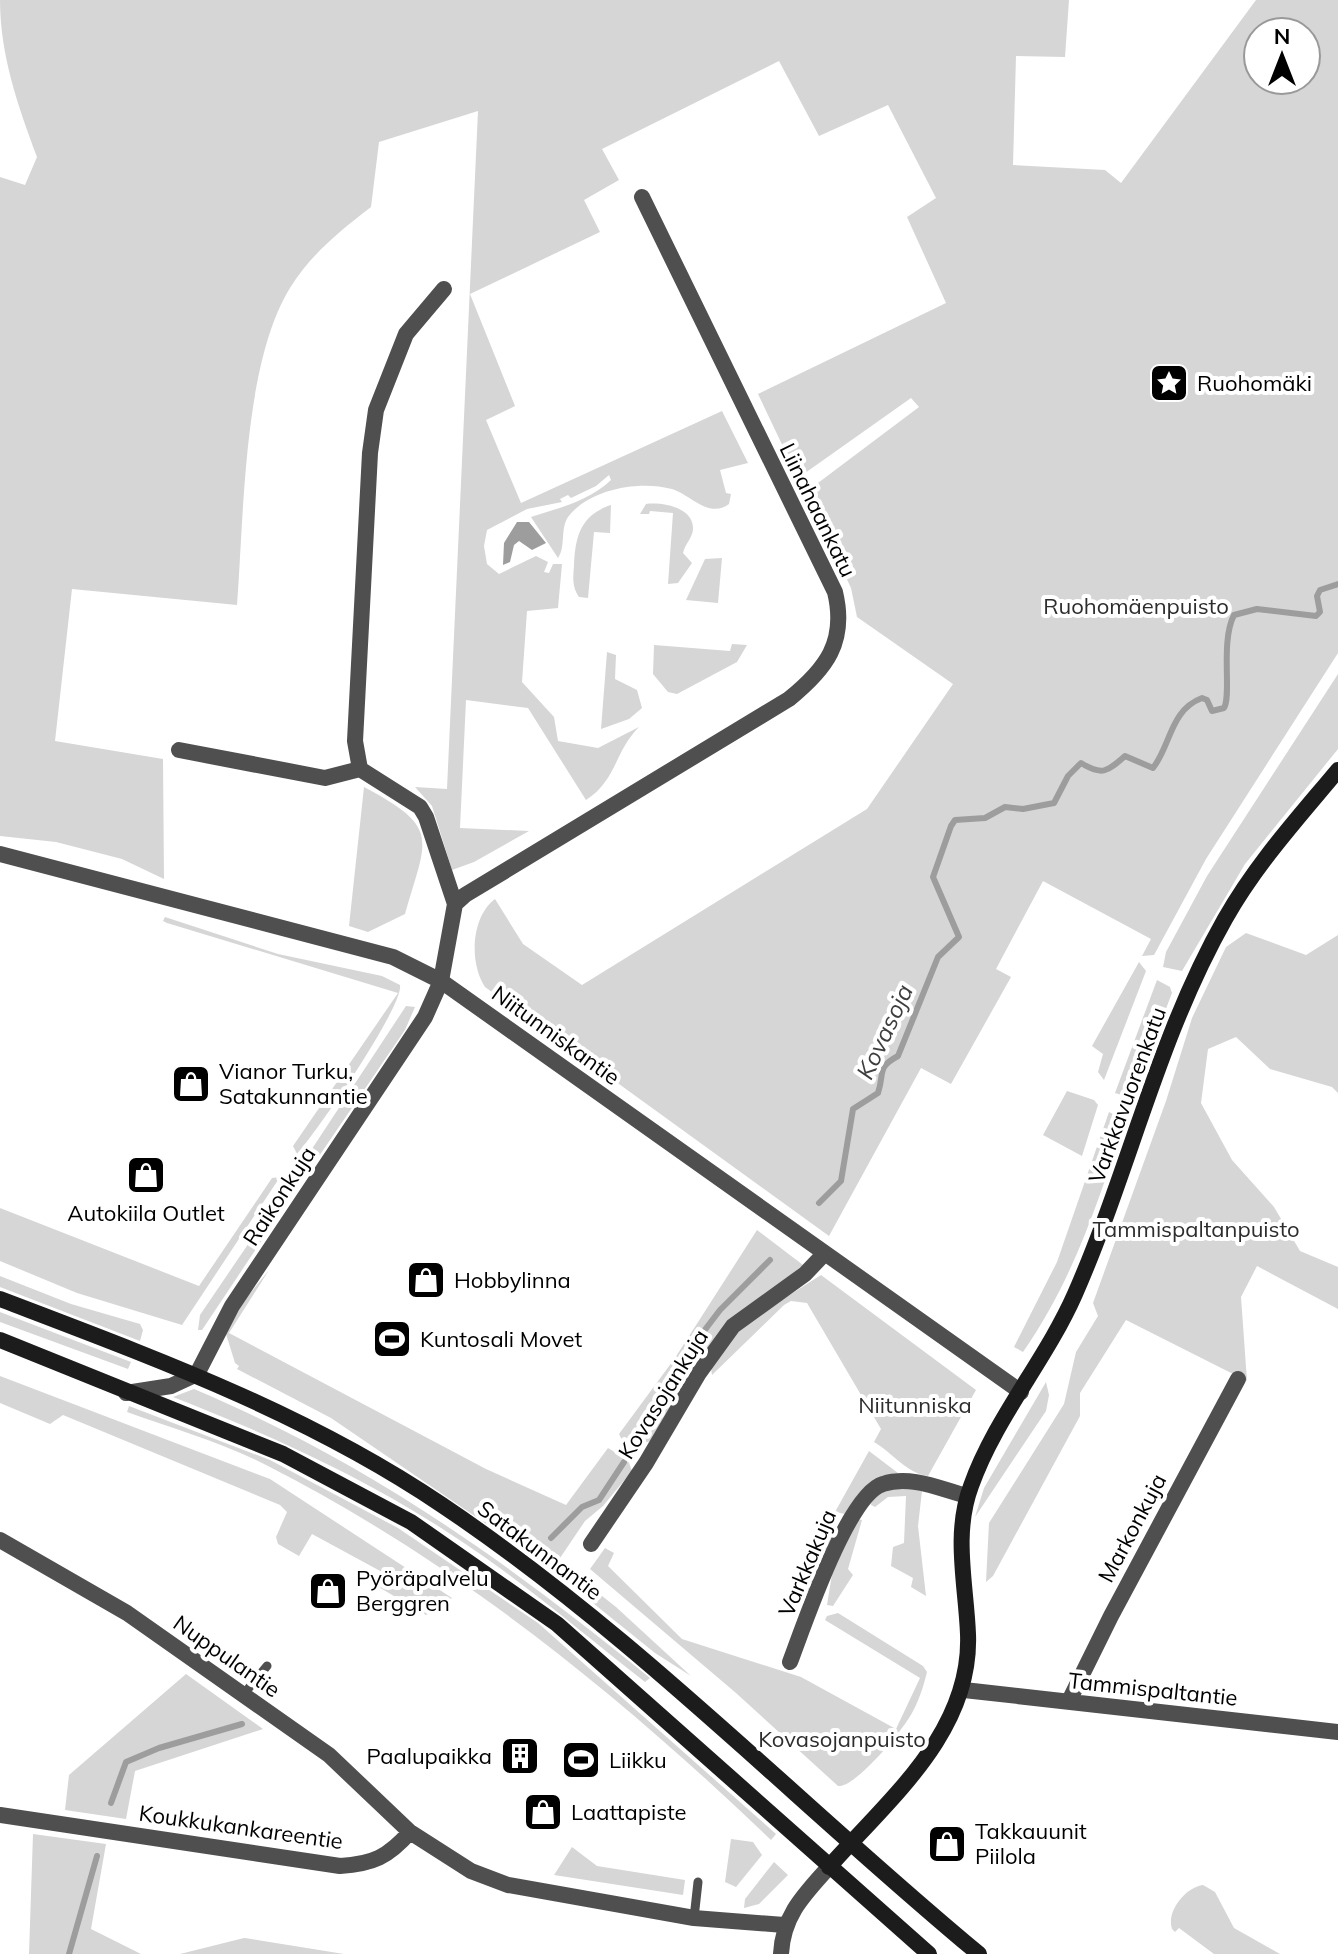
<svg xmlns="http://www.w3.org/2000/svg" width="1338" height="1954" viewBox="0 0 1338 1954" font-family="Mulish,sans-serif">
<rect width="100%" height="100%" fill="#fff"/>
<path fill="#d6d6d6" fill-rule="evenodd" d="M0,0H1069L1065,57L1016,56L1013,165L1105,170L1121,183L1256,0H1338V653L1206,859L1154,955L1142,956L1151,939L1043,881L996,969L1011,977L951,1084L921,1068L829,1236L485,987C469,963 471,917 495,899L523,944L582,985L867,809L953,684L857,617L851,588L806,492L919,407L911,398L798,478L758,394L946,303L907,217L936,198L888,105L819,136L779,61L602,149L619,180L584,200L600,232L470,294L515,406L486,420L521,503L722,411L748,463L720,470L726,493L731,494L729,504C709,519 691,495 672,489C639,480 589,489 568,517C560,529 566,547 558,558L531,517C559,508 589,501 611,480L609,475L596,486L571,498L568,495L560,499L562,502L527,509L487,530L484,546L487,564L499,574L536,556L548,562L544,572L549,573L553,564H562L558,608L527,611L522,682L554,717L558,741L598,748L639,727C614,752 617,780 586,800L528,708L466,700L460,828L529,831L474,862L452,870L432,806L415,787L447,789L478,111L379,142L371,207C340,231 311,254 290,288C243,364 244,516 237,605L72,589L55,741L163,759L164,879L122,859L56,842L0,836V177L25,185L37,157C18,106 0,55 0,0ZM1258,32H1306V80H1258Z
M646,504C661,502 694,507 693,529C693,537 685,544 683,553L692,563L678,583L668,584L673,513L650,511L649,514H640Z
M611,505L610,533L594,532L588,598L579,597C572,587 573,577 574,566C575,536 581,515 611,505Z
M722,558L718,603L686,600L705,559Z
M732,644L747,645L737,662L677,694L668,692L653,674L654,645L730,651Z
M607,652L616,655L615,679L637,690L642,708L629,719L601,729Z
M1338,674V749L1245,864L1182,971L1163,967L1166,952L1207,876Z
M364,787C441,828 427,837 405,914L368,932L349,926Z
M165,917L278,954L382,976L400,985C404,1006 316,1133 297,1154L293,1146L398,993L167,923L163,921Z
M1246,933L1306,955L1338,935V1093L1332,1087L1270,1069L1236,1037L1208,1049L1201,1103L1232,1160L1274,1207L1300,1251L1338,1267V1309L1257,1266L1241,1297L1247,1381L1126,1320L1080,1393V1416L993,1576L986,1582L989,1523L1064,1404L1076,1352L1098,1316L1093,1303L1166,1101L1192,1018L1226,947Z
M1139,962L1146,971L1104,1080L1098,1072L1103,1054L1092,1046Z
M1157,980L1170,987L1172,993L1132,1098L1115,1093Z
M406,1006L415,1007L405,1030L313,1165L302,1164Z
M1067,1091L1094,1100L1098,1105L1082,1156L1043,1135Z
M1109,1112L1125,1120C1098,1203 1073,1280 1023,1352L1014,1347L1057,1262Z
M280,1177L182,1325L77,1293L0,1261V1208L199,1286L272,1178Z
M291,1181L296,1189L202,1330H198L200,1315Z
M757,1230L803,1265L741,1314L651,1441L639,1444L622,1440L619,1434L675,1358Z
M269,1270L229,1333L486,1469L566,1505L608,1448L628,1460L632,1471L603,1506L585,1521L558,1561L616,1607L691,1676L655,1653L542,1562L331,1418L237,1369L239,1366L235,1363L226,1334L244,1301Z
M821,1275L976,1390L928,1476C906,1473 893,1453 874,1442L881,1429L807,1303L791,1301L784,1305L712,1375L711,1368L744,1324Z
M0,1276L71,1304L140,1324L143,1330L140,1341L0,1287Z
M0,1312L131,1362L128,1369L0,1322Z
M0,1376L270,1479L452,1598L426,1615L377,1586L382,1572L312,1534L299,1556L278,1544L276,1537L287,1512L280,1505L63,1415L50,1424L0,1403Z
M1046,1382L1049,1395L1046,1411L975,1517L984,1488Z
M194,1389C368,1463 504,1559 650,1678L645,1682C584,1635 526,1584 461,1541C372,1481 273,1436 173,1397Z
M129,1406L270,1460L398,1528L538,1623L776,1834L771,1840C620,1695 456,1562 268,1466C224,1443 174,1429 127,1412Z
M869,1451L898,1473C870,1477 859,1491 845,1514L835,1512Z
M892,1486L922,1491L918,1526L926,1596L911,1587L913,1578L891,1566L893,1547L904,1543L906,1496L888,1497L875,1507L871,1505L872,1497Z
M857,1519L862,1520L848,1569L853,1575L833,1606L827,1605L832,1574Z
M828,1525L836,1531L806,1596L800,1597L792,1591Z
M605,1548L614,1553L608,1566L682,1639L801,1677L896,1729L920,1678L825,1620L827,1616L838,1613L923,1666L927,1672C923,1688 918,1704 909,1718C899,1734 855,1788 838,1786L736,1693L590,1569Z
M186,1674L263,1729L135,1771L126,1819L65,1810L69,1775Z
M33,1834L106,1844L91,1929L141,1954H29Z
M731,1839L753,1842L762,1855L736,1887L725,1882Z
M572,1847L597,1866L685,1880L683,1895L554,1875Z
M774,1862L788,1875L759,1904L744,1908L745,1899Z
M1203,1885L1215,1892L1234,1928L1280,1954H1214L1179,1928L1175,1932L1172,1929C1166,1911 1186,1887 1203,1885Z
M244,1938H245L344,1954H180Z"/>
<path fill="#9d9d9d" d="M517,522H529L546,543L532,550L519,541L514,545L510,562L503,565L504,543Z"/>
<g fill="none" stroke-linecap="round" stroke-linejoin="round">
<path stroke="#9d9d9d" stroke-width="6" d="M819,1203L841,1181L853,1109L878,1093C885,1072 876,1068 898,1056L938,957L959,937L933,877L951,826L955,820L985,818L1005,807L1023,809L1054,803L1068,776L1081,763C1102,776 1107,772 1125,756L1153,768C1171,745 1170,710 1202,698L1207,700L1212,711L1224,708C1232,695 1220,642 1234,615L1257,609L1316,616L1320,612L1317,596L1320,590L1338,584
M640,1436L672,1373L720,1310L770,1260
M551,1538L582,1507L599,1500L624,1462
M111,1803L126,1762L159,1748L242,1724
M69,1954L97,1856"/>
<path stroke="#4f4f4f" stroke-width="9" d="M243,1695L267,1666
M694,1918L698,1882"/>
<path stroke="#4f4f4f" stroke-width="16" d="M444,289L406,334L376,410L370,453L355,741L360,769L420,807L426,817L455,904
M179,750L325,778L360,769
M0,854L393,957L441,981L1021,1392
M126,1393L171,1386L197,1374L232,1306L425,1017L441,981L455,904L465,895L789,699C826,669 847,642 835,592L642,197
M0,1540L127,1613L329,1755L410,1832
M591,1544L646,1463L699,1373L733,1326L805,1274L825,1253
M790,1662C804,1625 848,1494 883,1484C911,1475 940,1489 967,1496
M964,1690L1338,1732
M1069,1701L1111,1616L1238,1379
M0,1815L340,1866C373,1864 388,1857 410,1832L471,1871L508,1885L694,1918L784,1925
M781,1954C783,1915 804,1895 829,1867"/>
<path stroke="#1c1c1c" stroke-width="16" d="M0,1299C152,1357 306,1413 442,1505C637,1636 799,1805 979,1954
M0,1340L283,1454L411,1522L557,1624L929,1954
M829,1867C889,1799 972,1732 968,1634C966,1584 953,1534 971,1486C995,1418 1046,1360 1075,1294C1129,1171 1158,1037 1225,919C1256,864 1298,818 1338,770"/>
</g>
<defs>
<g id="sight-square" transform="scale(2)"><rect x="-9" y="-9" width="18" height="18" rx="4" fill="#000" stroke="#fff"/><path d="M0-6L1.8-2.2L6-1.7L2.9 1.2L3.7 5.4L0 3.3L-3.7 5.4L-2.9 1.2L-6-1.7L-1.8-2.2Z" fill="#fff"/></g>
<g id="shop-square" transform="scale(2)"><rect x="-9" y="-9" width="18" height="18" rx="4" fill="#000" stroke="#fff"/><path d="M-5-2.5h2.3a2.7 3.5 0 0 1 5.4 0H5L5.5 6h-11ZM-1.5-2.5h3a1.5 2.3 0 0 0-3 0Z" fill="#fff"/></g>
<g id="stadium-square" transform="scale(2)"><rect x="-9" y="-9" width="18" height="18" rx="4" fill="#000" stroke="#fff"/><path d="M0-5a6.5 5 0 1 0 0 10a6.5 5 0 1 0 0-10ZM-3.5-1.8h7v3.6h-7Z" fill="#fff"/></g>
<g id="building-square" transform="scale(2)"><rect x="-9" y="-9" width="18" height="18" rx="4" fill="#000" stroke="#fff"/><path d="M-4-6H4V6H1V3H-1V6H-4ZM-2.5-4.3h1.7v1.8h-1.7ZM.8-4.3h1.7v1.8H.8ZM-2.5-1h1.7V.8h-1.7ZM.8-1h1.7V.8H.8Z" fill="#fff"/></g>
</defs>
<g fill-rule="evenodd">
<use href="#sight-square" x="1169" y="383"/>
<use href="#shop-square" x="191" y="1084"/>
<use href="#shop-square" x="146" y="1175"/>
<use href="#shop-square" x="426" y="1280"/>
<use href="#stadium-square" x="392" y="1339"/>
<use href="#shop-square" x="328" y="1591"/>
<use href="#building-square" x="520" y="1756"/>
<use href="#stadium-square" x="581" y="1760"/>
<use href="#shop-square" x="543" y="1812"/>
<use href="#shop-square" x="947" y="1844"/>
</g>
<g text-anchor="middle" stroke-width="8" stroke-linejoin="round" paint-order="stroke">
<g font-size="22" fill="#000" stroke="#fff" text-anchor="start">
<text x="1197" y="391">Ruohomäki</text>
<text x="219" y="1079">Vianor Turku,<tspan x="219" dy="25">Satakunnantie</tspan></text>
<text x="146" y="1221" text-anchor="middle">Autokiila Outlet</text>
<text x="454" y="1288">Hobbylinna</text>
<text x="420" y="1347">Kuntosali Movet</text>
<text x="356" y="1586">Pyöräpalvelu<tspan x="356" dy="25">Berggren</tspan></text>
<text x="492" y="1764" text-anchor="end">Paalupaikka</text>
<text x="609" y="1768">Liikku</text>
<text x="571" y="1820">Laattapiste</text>
<text x="975" y="1839">Takkauunit<tspan x="975" dy="25">Piilola</tspan></text>
</g>
<g font-size="22" fill="#000" stroke="#fff">
<text transform="translate(818 510) rotate(64)" y="8">Liinahaankatu</text>
<text transform="translate(556 1035) rotate(36)" y="8">Niitunniskantie</text>
<text transform="translate(1127 1095) rotate(-70)" y="8">Varkkavuorenkatu</text>
<text transform="translate(279 1196) rotate(-57)" y="8">Raikonkuja</text>
<text transform="translate(663 1394) rotate(-58)" y="8">Kovasojankuja</text>
<text transform="translate(1132 1528) rotate(-62)" y="8">Markonkuja</text>
<text transform="translate(540 1550) rotate(37)" y="8">Satakunnantie</text>
<text transform="translate(807 1563) rotate(-67)" y="8">Varkkakuja</text>
<text transform="translate(227 1656) rotate(35)" y="8">Nuppulantie</text>
<text transform="translate(1153 1689) rotate(6)" y="8">Tammispaltantie</text>
<text transform="translate(241 1827) rotate(8)" y="8">Koukkukankareentie</text>
</g>
<g font-size="22" fill="#2d2d2d" stroke="#fff">
<text x="1136" y="614">Ruohomäenpuisto</text>
<text x="1196" y="1237">Tammispaltanpuisto</text>
<text x="915" y="1413">Niitunniska</text>
<text x="842" y="1747">Kovasojanpuisto</text>
</g>
<g font-size="24" font-style="italic" fill="#3e3e3e" stroke="#fff">
<text transform="translate(885 1032) rotate(-65)" y="8">Kovasoja</text>
</g>
</g>
<g transform="translate(1282 56)"><circle r="38" fill="#ffffff" stroke="#999999" stroke-width="2"/>
<path d="M0-6L14 30L0 20L-14 30Z" fill="#000000"/>
<text y="-12" font-size="22" font-weight="bold" text-anchor="middle" fill="#000000">N</text>
</g>
</svg>
